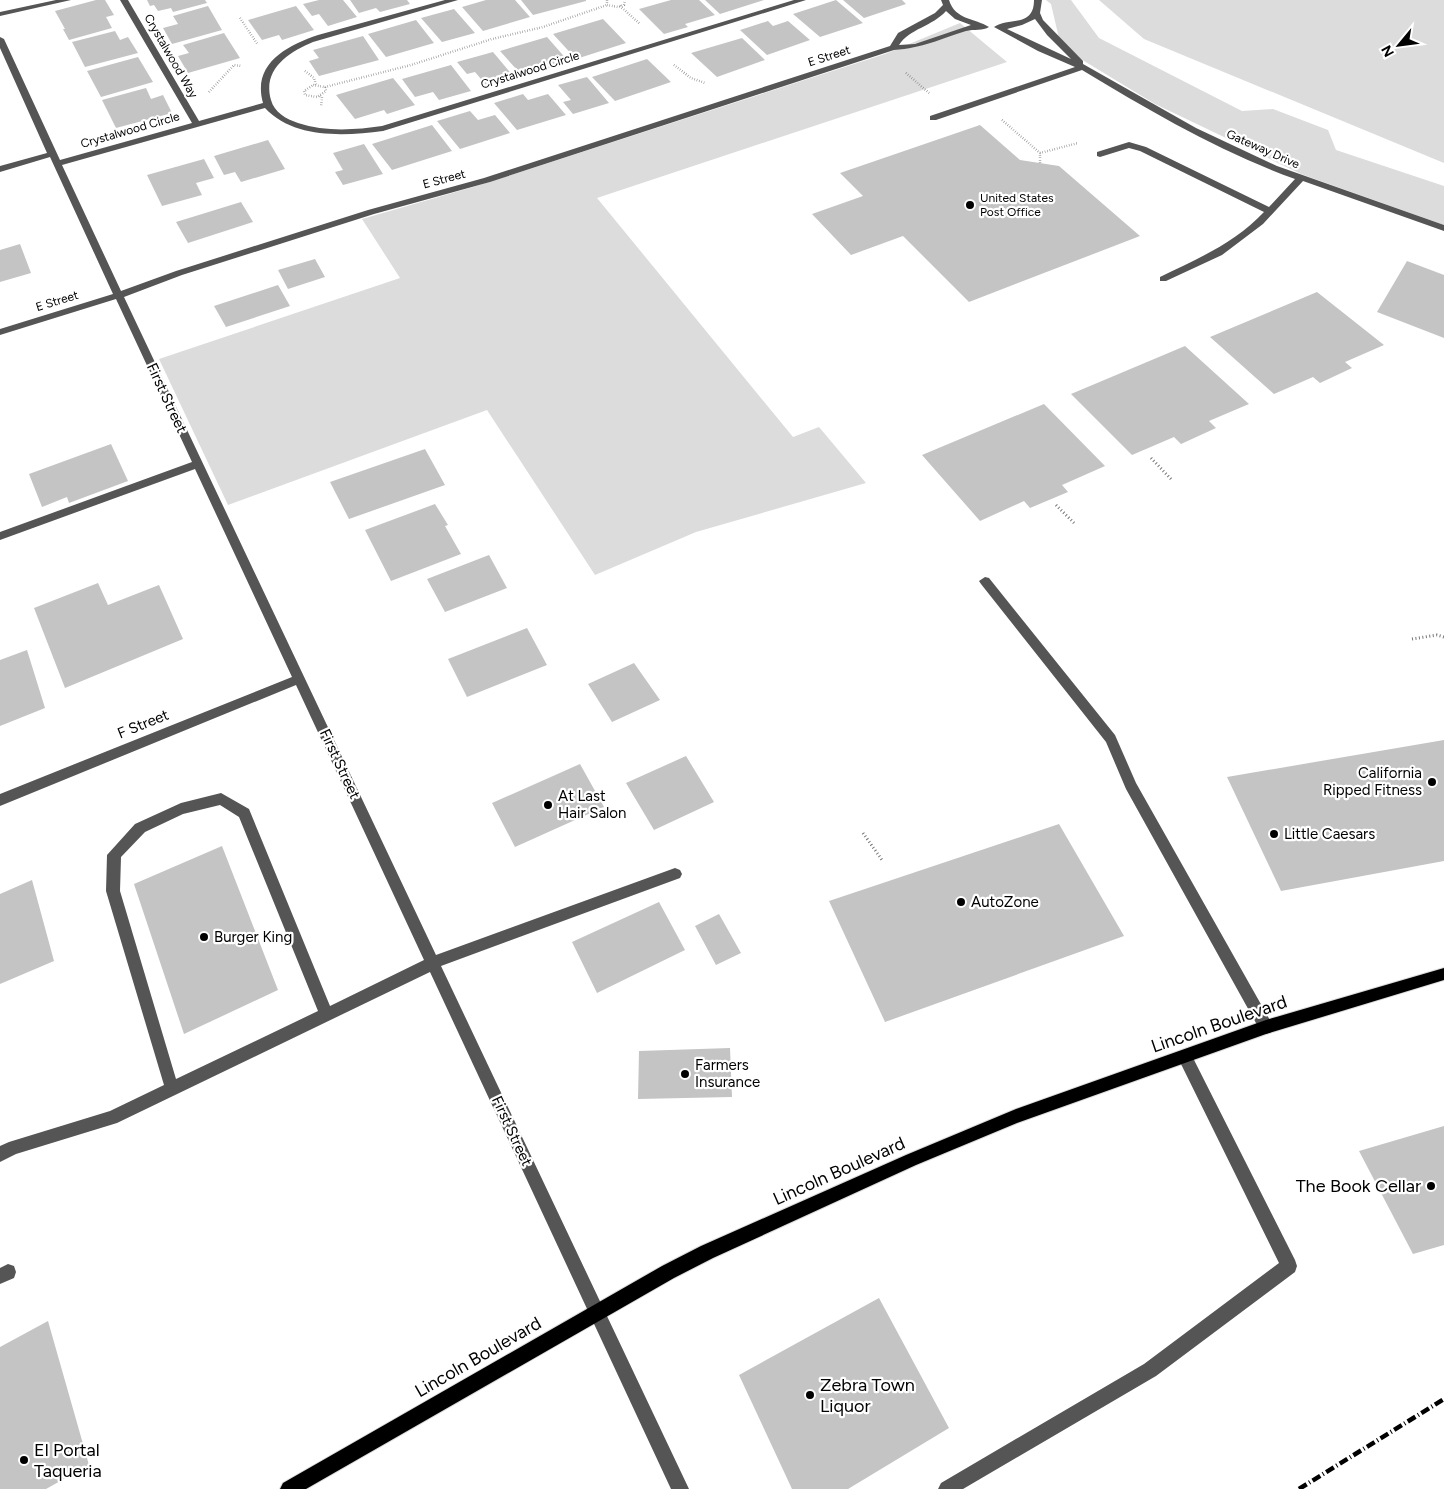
<svg xmlns="http://www.w3.org/2000/svg" width="1444" height="1489" viewBox="0 0 1444 1489" font-family="Figtree,sans-serif">
<rect width="100%" height="100%" fill="#fff"/>
<path fill="#dcdcdc" d="M1046,0H1071L1099,38L1242,111L1273,109L1328,130L1336,150L1444,186V225L1301,174L1155,104L1061,47L1051,4Z
M1099,0H1444V163L1144,39Z
M960,23L1007,62L597,198L793,437L819,427L866,483L696,532L595,575L487,410L228,505L159,359L400,278L362,219L480,185L885,54Z"/>
<path fill="#c4c4c4" d="M96,0H105L114,15L106,17L112,28L69,40L63,29H65L55,11Z
M147,0H205L207,3L173,12L171,8L158,11L154,5L150,6Z
M319,0H343L357,17L328,26L319,14L312,16L303,4Z
M350,0H407L410,4L380,12L376,8L359,13Z
M486,0H515L530,17L483,31L462,7Z
M521,0H586V1L533,15Z
M671,0H699L715,15L685,24L688,27L664,34L639,9Z
M705,0H764L720,14Z
M836,0L863,23L820,37L793,14Z
M843,0H902L906,4L864,18Z
M208,6L222,30L172,44L163,28L178,24L173,16Z
M296,6L314,30L282,40L279,35L262,40L248,20Z
M454,9L475,33L442,42L421,18Z
M603,19L626,43L576,59L553,34Z
M416,20L434,43L386,57L368,34Z
M768,21L773,26L788,21L810,40L767,55L740,30Z
M115,31L120,40L128,37L138,53L85,67L72,42Z
M224,33L240,58L188,73L178,56L189,53L183,45Z
M363,36L379,60L319,76L309,61L319,58L313,50Z
M547,37L569,62L539,71L534,66L518,71L500,51Z
M742,38L765,60L717,77L691,53Z
M493,52L514,77L486,85L475,72L467,74L457,62Z
M138,57L153,82L101,97L87,71Z
M647,59L671,82L615,101L592,77Z
M451,65L471,91L439,100L433,92L415,97L402,79Z
M587,77L609,103L573,114L563,102L571,100L558,85Z
M393,78L415,105L387,114L384,110L355,119L336,95Z
M146,88L151,99L163,95L172,113L116,128L102,100Z
M523,94L528,100L548,94L566,115L517,130L494,103Z
M470,111L478,120L495,115L510,133L460,149L437,121Z
M432,125L452,151L392,170L372,144Z
M980,125L1020,160L1059,166L1140,236L969,302L903,236L851,255L812,214L863,196L840,173Z
M268,140L285,169L241,182L235,172L224,175L214,156Z
M364,144L383,174L343,185L335,172L343,170L333,153Z
M204,159L214,178L196,183L202,195L162,206L147,175Z
M241,202L253,222L188,243L176,222Z
M20,244L31,273L0,282V250Z
M315,259L325,277L288,289L278,270Z
M1407,261L1444,275V338L1377,312Z
M278,285L290,306L226,327L214,306Z
M1317,292L1384,345L1345,362L1352,368L1320,383L1313,377L1274,394L1210,337Z
M1185,346L1249,404L1209,421L1216,428L1181,444L1174,437L1132,455L1071,394Z
M1044,404L1105,466L1062,485L1068,492L1030,508L1024,501L980,521L922,455Z
M111,444L128,481L69,503L67,497L42,507L29,474Z
M425,449L445,485L349,519L330,482Z
M435,504L448,525L445,526L461,554L391,581L365,530Z
M489,555L507,588L445,612L427,579Z
M98,583L108,605L159,585L183,639L65,688L34,608Z
M527,628L547,665L467,697L448,659Z
M27,650L45,708L0,726V660Z
M634,663L660,700L612,722L588,684Z
M1444,740V861L1281,891L1227,777Z
M686,756L714,802L654,830L626,783Z
M580,764L604,807L515,847L492,803Z
M1059,824L1124,936L885,1022L829,901Z
M222,846L278,990L184,1034L134,884Z
M32,880L54,961L0,984V894Z
M659,902L685,950L597,993L572,942Z
M719,914L741,953L716,965L695,926Z
M730,1048L732,1097L638,1099L639,1051Z
M1444,1126V1245L1413,1254L1359,1151Z
M879,1298L949,1428L848,1489H792L739,1375Z
M48,1321L89,1465L46,1489H0V1347Z"/>
<g fill="none" stroke-linecap="round" stroke-linejoin="round">
<g stroke="#dbdbdb" stroke-width="2">
<path id="major" d="M1444,968V980L1266,1034L1017,1123L916,1165L713,1258L674,1278L306,1489H280L283,1483L662,1266L701,1246L906,1155L1016,1109L1266,1020Z"/>
</g>
<path stroke="#777" stroke-width="2.5" stroke-dasharray="0.5 2" stroke-linecap="butt" d="M607,0V5L618,7L624,5L625,0
M620,6L640,24
M240,18L258,45
M674,65L691,78L705,83
M305,71L314,78L316,85
M906,73L929,93
M313,85L325,87L326,91L317,97L305,95L304,91Z
M325,87L411,65L492,39L543,27L607,5
M209,92L234,65L242,66
M320,96L322,97L321,107
M1002,120L1040,153
M1040,163V153L1078,143"/>
<path stroke="#777" stroke-width="3" stroke-dasharray="1 2.5" stroke-linecap="butt" d="M1151,458L1171,479
M1056,505L1074,523
M1412,639L1437,635L1444,637
M863,833L882,860"/>
<path fill="#555" fill-rule="evenodd" d="M56,0H71L0,16V12Z
M120,0H128L199,121L263,103C252,64 286,46 318,35L445,0H458L313,42C289,52 262,69 271,100C274,112 286,119 298,123C325,132 355,130 382,126L794,0H806L383,131C344,136 294,139 265,108L62,165L121,291L176,271L368,210L484,178L890,46L898,33L935,13L943,5L941,0H949C955,20 975,18 989,27C983,31 974,29 966,31C940,39 923,48 894,50L490,182L374,214L182,275L124,297L436,955L675,868L680,870L682,874L680,878L441,966L689,1489H671L430,972L117,1123L16,1154L0,1162V1146L9,1142L110,1111L164,1085L106,891L107,855L135,824L181,803L221,793L249,809L330,1006L424,960L296,685L0,806V794L292,677L195,469L0,540V532L192,462L116,299L0,335V329L113,294L50,157L0,172V166L47,153L0,48V37L4,39L60,160L192,123ZM946,11L955,19L971,25L915,44L899,45C909,29 933,26 946,11ZM220,805L239,817L318,1011L176,1079L120,891L121,857L145,832L183,814Z
M1034,0H1042L1040,13L1043,20L1083,61V64L1196,128L1277,166L1444,225V231L1303,181L1263,224L1222,255L1166,281H1160V277C1197,259 1235,243 1264,212L1140,151L1129,148L1100,157L1097,156V152L1129,142L1146,147L1269,207L1295,179C1220,152 1150,111 1082,70L936,120H930V116L1075,67L1038,51L994,27C1008,17 1034,28 1034,0ZM1035,19L1047,35L1071,59L1007,29L1022,25Z
M985,577L989,578L1115,735L1136,783L1271,1022L1273,1027L1271,1032L1266,1034L1261,1032L1126,789L1106,742L981,584L979,581Z
M1185,1050L1190,1052L1295,1260L1297,1266L1295,1272L1156,1376L963,1489H938L941,1483L1144,1364L1279,1263L1180,1062L1178,1057L1180,1052Z
M8,1264L14,1266L16,1272L14,1278L0,1284V1268Z"/>
<use href="#major" fill="#000" fill-rule="evenodd"/>
<path stroke="#000" stroke-width="4.5" stroke-dasharray="9 3 1 3" stroke-linecap="butt" d="M1299,1489L1444,1399"/>
</g>
<g fill="#000" stroke="#fff" stroke-width="2">
<circle cx="970" cy="205" r="5"/>
<circle cx="1432" cy="782" r="5"/>
<circle cx="548" cy="805" r="5"/>
<circle cx="1274" cy="834" r="5"/>
<circle cx="961" cy="902" r="5"/>
<circle cx="204" cy="937" r="5"/>
<circle cx="685" cy="1074" r="5"/>
<circle cx="1431" cy="1186" r="5"/>
<circle cx="810" cy="1395" r="5"/>
<circle cx="24" cy="1460" r="5"/>
</g>
<g text-anchor="middle" stroke-width="4.5" stroke-linejoin="round" paint-order="stroke">
<g font-size="12" fill="#000" stroke="#fff">
<text transform="translate(171 56) rotate(60)" y="4">Crystalwood Way</text>
<text transform="translate(829 56) rotate(-18)" y="4">E Street</text>
<text transform="translate(530 70) rotate(-17)" y="4">Crystalwood Circle</text>
<text transform="translate(130 130) rotate(-16)" y="4">Crystalwood Circle</text>
<text transform="translate(1263 149) rotate(24)" y="4">Gateway Drive</text>
<text transform="translate(444 179) rotate(-15)" y="4">E Street</text>
<text transform="translate(57 301) rotate(-17)" y="4">E Street</text>
</g>
<g font-size="12" fill="#000" stroke="#fff" text-anchor="start">
<text x="980" y="202">United States<tspan x="980" dy="14">Post Office</tspan></text>
</g>
<g font-size="15" fill="#000" stroke="#fff">
<text transform="translate(167 398) rotate(65)" y="5">First Street</text>
<text transform="translate(143 724) rotate(-22)" y="5">F Street</text>
<text transform="translate(340 764) rotate(65)" y="5">First Street</text>
<text transform="translate(512 1131) rotate(65)" y="5">First Street</text>
</g>
<g font-size="15" fill="#000" stroke="#fff" text-anchor="start">
<text x="1422" y="778" text-anchor="end">California<tspan x="1422" dy="17">Ripped Fitness</tspan></text>
<text x="558" y="801">At Last<tspan x="558" dy="17">Hair Salon</tspan></text>
<text x="1284" y="839">Little Caesars</text>
<text x="971" y="907">AutoZone</text>
<text x="214" y="942">Burger King</text>
<text x="695" y="1070">Farmers<tspan x="695" dy="17">Insurance</tspan></text>
</g>
<g font-size="18" fill="#000" stroke="#fff">
<text transform="translate(1219 1024) rotate(-19)" y="6">Lincoln Boulevard</text>
<text transform="translate(839 1171) rotate(-24)" y="6">Lincoln Boulevard</text>
<text transform="translate(478 1357) rotate(-30)" y="6">Lincoln Boulevard</text>
</g>
<g font-size="18" fill="#000" stroke="#fff" text-anchor="start">
<text x="1421" y="1192" text-anchor="end">The Book Cellar</text>
<text x="820" y="1391">Zebra Town<tspan x="820" dy="21">Liquor</tspan></text>
<text x="34" y="1456">El Portal<tspan x="34" dy="21">Taqueria</tspan></text>
</g>
</g>
<g transform="translate(1399 45) rotate(241)" stroke="#ffffff" stroke-width="4" paint-order="stroke">
<path d="M0-4L9 19L0 12L-9 19Z" fill="#000000"/>
<text y="-8" font-size="14" font-weight="bold" text-anchor="middle" fill="#000000">N</text>
</g>
</svg>
